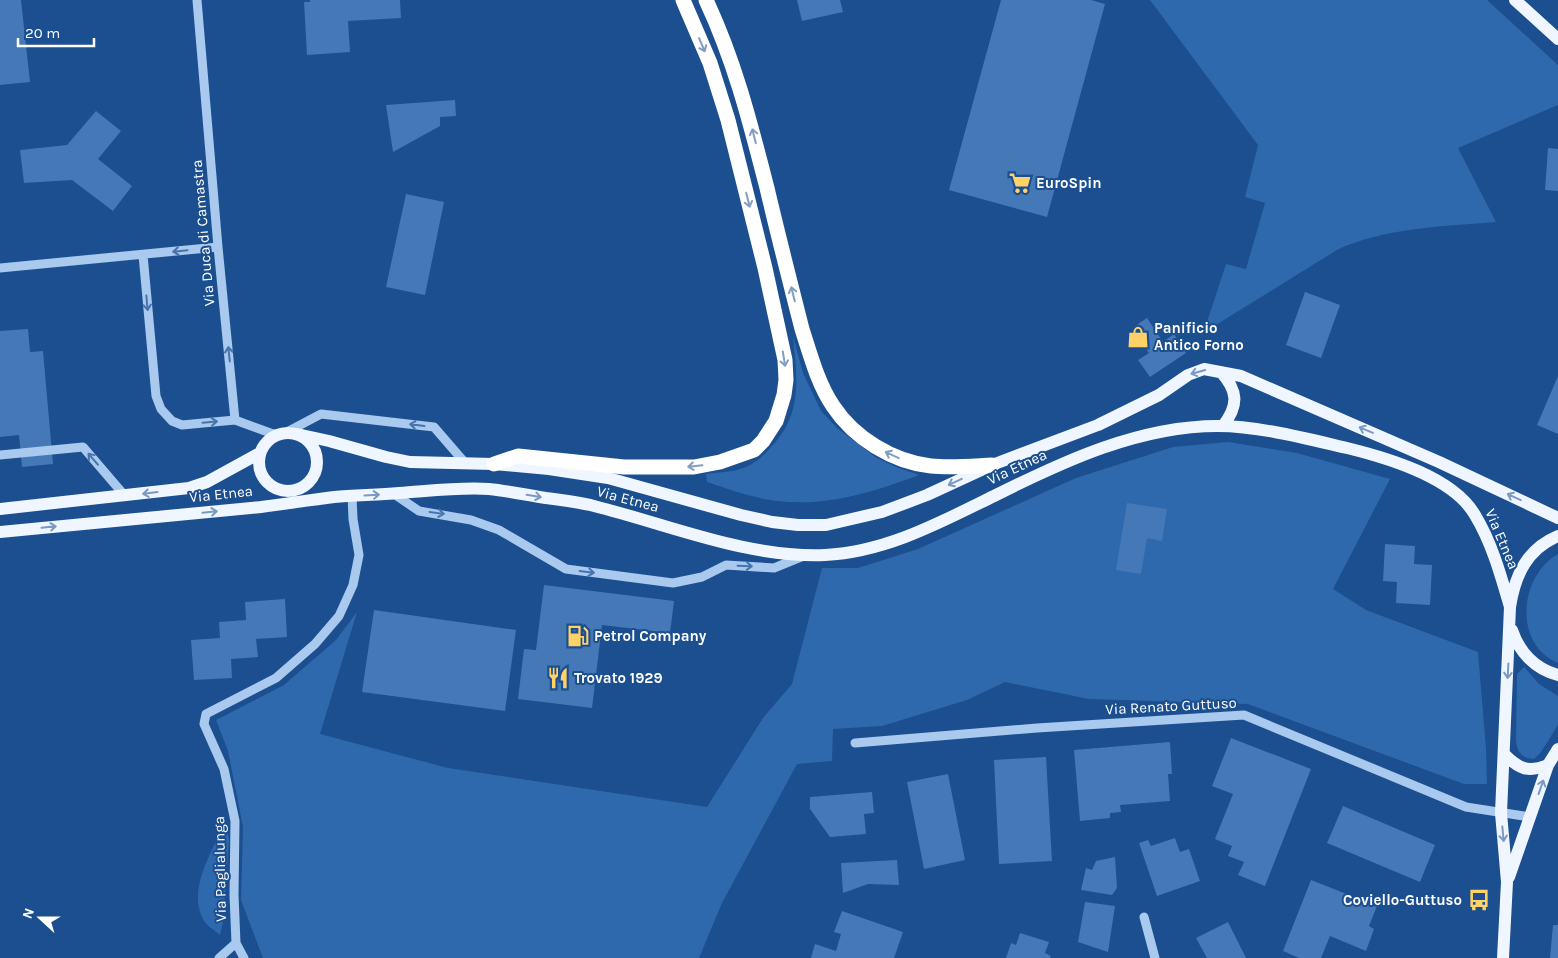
<svg xmlns="http://www.w3.org/2000/svg" width="1558" height="958" viewBox="0 0 1558 958" font-family="Karla,sans-serif">
<rect width="100%" height="100%" fill="#1b4f8f"/>
<path fill="#2e69ad" d="M1150,0H1487L1558,65V105L1458,148L1496,222C1447,226 1382,228 1337,250L1211,328L1207,322L1226,264L1246,269L1265,203L1245,197L1258,145Z
M793,336L803,373L821,411L837,428L875,457L896,467L919,475C874,492 827,507 777,501C753,498 730,490 707,482L706,474C720,472 736,472 748,466C757,462 766,453 772,446C803,413 797,377 793,336Z
M1228,442L1297,453L1390,479L1333,589L1366,610L1478,652L1486,749L1487,784H1464L1248,704L1089,699L1005,682L967,700L882,726L833,729L832,761L797,764L722,903L699,958H263L241,900L243,827L228,751L216,720L284,685L336,640L357,612L320,734L448,768L707,807L763,718L792,684L822,568H858L918,549L1076,478L1173,447Z
M1558,554V663C1513,645 1519,576 1558,554Z
M1524,667L1539,684L1558,696V725L1541,752L1534,759C1521,758 1517,752 1516,740L1517,674Z
M225,822L229,840L223,922L220,935C214,930 206,925 203,919C187,889 213,850 225,822Z"/>
<path fill="#4478b7" d="M0,0H21L30,82L0,85Z
M310,0H400L401,18L348,21L350,52L307,55L304,2H310Z
M797,0H840L843,12L802,21Z
M1001,0H1091L1105,4L1047,217L949,190Z
M455,100L456,116L440,117V126L393,152L386,105Z
M96,111L121,131L98,159L132,186L113,211L72,180L24,183L20,150L67,145Z
M1548,148L1558,149V191L1545,190Z
M406,194L444,202L425,295L386,287Z
M1305,292L1340,305L1321,358L1286,345Z
M1147,318L1163,342L1174,334L1186,353L1150,377L1138,360L1149,353L1132,328Z
M28,329L30,352L43,351L53,464L22,467L19,435L0,437V331Z
M1558,376V434L1537,425Z
M1127,503L1167,509L1162,541L1147,538L1141,574L1116,570Z
M1385,544L1415,546L1414,564L1432,565L1430,605L1396,603L1397,582L1383,581Z
M544,585L674,601L670,633L602,625L592,708L518,699L524,649L536,650Z
M285,599L287,637L256,639L258,657L231,659L232,678L194,680L191,640L220,638L219,622L246,620L245,602Z
M374,610L516,630L505,711L362,692Z
M1231,738L1311,769L1265,886L1238,875L1244,862L1228,856L1232,846L1215,839L1233,794L1212,786Z
M1170,742L1172,774H1168L1170,801L1120,805L1121,812L1110,813V818L1080,821L1074,750Z
M1046,757L1052,861L999,864L994,760Z
M948,774L965,860L924,869L907,782Z
M872,792L874,813L864,814L866,834L830,837L810,809V797Z
M1343,806L1435,845L1420,882L1327,843Z
M1175,838L1180,852L1189,849L1200,881L1157,896L1139,843L1148,840L1151,846Z
M1115,857L1117,888L1112,895L1081,890L1086,868L1092,870L1096,861Z
M897,860L899,885L868,884L843,893L841,863Z
M1311,880L1377,906L1369,926L1374,929L1366,951L1330,936L1321,958H1299L1283,951Z
M1085,902L1115,906L1108,952L1078,942Z
M842,911L903,932L894,958H811L815,944L836,951L841,934L834,932Z
M1228,922L1246,958H1207L1196,938Z
M1553,925H1558V958H1550Z
M1020,933L1049,942L1045,953L1051,956L1050,958H1006L1011,943L1016,945Z"/>
<g fill="none" stroke-linecap="round" stroke-linejoin="round">
<path stroke="#a9c9ee" stroke-width="9" d="M197,0L218,247L235,420
M143,255L156,396L161,409L172,421L182,425L235,420L276,435
M0,268L218,247
M285,433L321,414L434,427L466,464
M0,455L83,447L125,496
M394,494L419,511L471,520L499,530L566,569L673,583L702,577L726,565L774,568L801,557
M855,743L1037,728L1244,715L1466,807L1530,817
M1144,917L1155,958
M219,958L236,943
M244,958L236,943L234,895L235,821L224,769L204,724L206,714L276,678L315,644L339,616L353,585L359,555L353,519L352,496"/>
<path stroke="#f0f6ff" stroke-width="12" d="M1515,0L1558,39
M1221,372C1238,391 1239,405 1223,426
M259 462a29 29 0 1 1 58 0a29 29 0 1 1-58 0Z
M297,434L329,441L386,457L410,462L494,464L549,469L608,478L741,515L772,522L798,525H826L882,512L927,495L992,465L1098,425L1159,395L1188,375L1204,369L1241,376L1439,462L1558,518
M0,509L189,488L207,482L260,453
M0,532C87,524 174,516 261,507C285,504 309,500 334,497C355,495 377,495 399,493C429,491 459,487 489,489C508,491 527,495 546,498C562,500 578,502 594,506C670,525 746,558 825,555C886,552 941,522 994,496C1064,461 1139,426 1218,426C1259,426 1308,439 1347,448C1388,458 1453,477 1475,515C1492,543 1501,576 1510,607
M1512,630C1519,652 1535,669 1558,675
M1504,754C1519,769 1528,773 1548,765
M1509,877L1548,765L1558,749
M1503,958L1507,882L1501,813L1510,607C1515,575 1527,549 1558,536"/>
<path stroke="#fff" stroke-width="15" d="M706,0C735,62 750,122 767,188C778,235 790,282 802,329C810,354 818,384 833,406C854,438 893,462 931,466C951,468 972,466 992,465
M494,464L518,456L624,467H694L720,462L754,450L763,441L776,421L784,395L786,380L785,360L765,268L728,120L710,63L683,0"/>
</g>
<defs><path id="oneway-shaft" d="M-6 0H5M1.5-3L5.5 0L1.5 3" fill="none" stroke-width="1.6" stroke-linecap="round" stroke-linejoin="round" transform="scale(1.25)"/></defs>
<g stroke="#829ec1">
<use href="#oneway-shaft" transform="translate(702 45) rotate(67)"/>
<use href="#oneway-shaft" transform="translate(754 136) rotate(-104)"/>
<use href="#oneway-shaft" transform="translate(748 200) rotate(76)"/>
<use href="#oneway-shaft" transform="translate(793 294) rotate(-104)"/>
<use href="#oneway-shaft" transform="translate(784 359) rotate(81)"/>
<use href="#oneway-shaft" transform="translate(892 455) rotate(-155)"/>
<use href="#oneway-shaft" transform="translate(695 466) rotate(174)"/>
</g>
<g stroke="#4674ac">
<use href="#oneway-shaft" transform="translate(180 251) rotate(174)"/>
<use href="#oneway-shaft" transform="translate(147 303) rotate(85)"/>
<use href="#oneway-shaft" transform="translate(229 354) rotate(-96)"/>
<use href="#oneway-shaft" transform="translate(210 422) rotate(-5)"/>
<use href="#oneway-shaft" transform="translate(417 425) rotate(-173)"/>
<use href="#oneway-shaft" transform="translate(93 459) rotate(-131)"/>
<use href="#oneway-shaft" transform="translate(437 513) rotate(8)"/>
<use href="#oneway-shaft" transform="translate(745 566) rotate(2)"/>
<use href="#oneway-shaft" transform="translate(587 572) rotate(7)"/>
</g>
<g stroke="#7b9ac1">
<use href="#oneway-shaft" transform="translate(1198 372) rotate(164)"/>
<use href="#oneway-shaft" transform="translate(1366 430) rotate(-157)"/>
<use href="#oneway-shaft" transform="translate(955 482) rotate(155)"/>
<use href="#oneway-shaft" transform="translate(150 493) rotate(173)"/>
<use href="#oneway-shaft" transform="translate(372 495) rotate(-3)"/>
<use href="#oneway-shaft" transform="translate(534 496) rotate(9)"/>
<use href="#oneway-shaft" transform="translate(1514 497) rotate(-155)"/>
<use href="#oneway-shaft" transform="translate(210 512) rotate(-6)"/>
<use href="#oneway-shaft" transform="translate(49 527) rotate(-6)"/>
<use href="#oneway-shaft" transform="translate(1508 671) rotate(93)"/>
<use href="#oneway-shaft" transform="translate(1541 787) rotate(-71)"/>
<use href="#oneway-shaft" transform="translate(1503 834) rotate(85)"/>
</g>
<defs>
<g id="supermarket-bare" transform="scale(1.725)"><path d="M-6-5.5h2.5l.6 2H6L4.5 2H-2.5L-4.4-4H-6ZM-1.5 3.2a1.3 1.3 0 1 0 .1 0ZM3 3.2a1.3 1.3 0 1 0 .1 0Z" fill="#ffd166" stroke="#1b4f8f" stroke-width="2.5" paint-order="stroke"/></g>
<g id="shop-bare" transform="scale(1.725)"><path d="M-5-2.5h2.3a2.7 3.5 0 0 1 5.4 0H5L5.5 6h-11ZM-1.5-2.5h3a1.5 2.3 0 0 0-3 0Z" fill="#ffd166" stroke="#1b4f8f" stroke-width="2.5" paint-order="stroke"/></g>
<g id="fuel-bare" transform="scale(1.725)"><path d="M-5.5-6h7V0h2V4h1.3V-2.5L3-4.5l.8-.8L6-3V5H2.5V1h-1V6h-7ZM-4.2-4.7v3.2H.2V-4.7Z" fill="#ffd166" stroke="#1b4f8f" stroke-width="2.5" paint-order="stroke"/></g>
<g id="restaurant-bare" transform="scale(1.725)"><path d="M-5-6h1v4h1v-4h1v4h1v-4h1v5L-1.5 .5V6h-2V.5L-5-1ZM5-6V6H3V1.5H1.5Q1.5-4 5-6Z" fill="#ffd166" stroke="#1b4f8f" stroke-width="2.5" paint-order="stroke"/></g>
<g id="bus-bare" transform="scale(1.725)"><path d="M-5-6H5V4H4V6H2V4H-2V6H-4V4H-5ZM-3.5-4V0h7V-4ZM-3.5 1.2v1.5H-2V1.2ZM2 1.2v1.5H3.5V1.2Z" fill="#ffd166" stroke="#1b4f8f" stroke-width="2.5" paint-order="stroke"/></g>
</defs>
<g fill-rule="evenodd">
<use href="#supermarket-bare" x="1020" y="183"/>
<use href="#shop-bare" x="1138" y="337"/>
<use href="#fuel-bare" x="578" y="636"/>
<use href="#restaurant-bare" x="558" y="678"/>
<use href="#bus-bare" x="1479" y="900"/>
</g>
<g text-anchor="middle" stroke-width="4" stroke-linejoin="round" paint-order="stroke">
<g font-size="15" font-weight="bold" fill="#fff" stroke="#1b4f8f" text-anchor="start">
<text x="1036" y="188">EuroSpin</text>
<text x="1154" y="333">Panificio<tspan x="1154" dy="17">Antico Forno</tspan></text>
<text x="594" y="641">Petrol Company</text>
<text x="574" y="683">Trovato 1929</text>
<text x="1462" y="905" text-anchor="end">Coviello-Guttuso</text>
</g>
<g font-size="15" fill="#fff" stroke="#1b4f8f">
<text transform="translate(203 233) rotate(-95)" y="5">Via Duca di Camastra</text>
<text transform="translate(1017 467) rotate(-25)" y="5">Via Etnea</text>
<text transform="translate(221 494) rotate(-6)" y="5">Via Etnea</text>
<text transform="translate(628 499) rotate(15)" y="5">Via Etnea</text>
<text transform="translate(1502 539) rotate(67)" y="5">Via Etnea</text>
<text transform="translate(1171 706) rotate(-3)" y="5">Via Renato Guttuso</text>
<text transform="translate(220 869) rotate(-91)" y="5">Via Paglialunga</text>
</g>
</g>
<g transform="translate(40 918) rotate(291)" stroke="#1b4f8f" stroke-width="4" paint-order="stroke">
<path d="M0-4L9 19L0 12L-9 19Z" fill="#ffffff"/>
<text y="-8" font-size="14" font-weight="bold" text-anchor="middle" fill="#ffffff">N</text>
</g>
<path d="M18 38v8h76v-8" fill="none" stroke="#ffffff" stroke-width="2.5"/>
<text x="25" y="38" font-size="15" fill="#ffffff" stroke="#1b4f8f" stroke-width="4" paint-order="stroke">20 m</text>
</svg>
